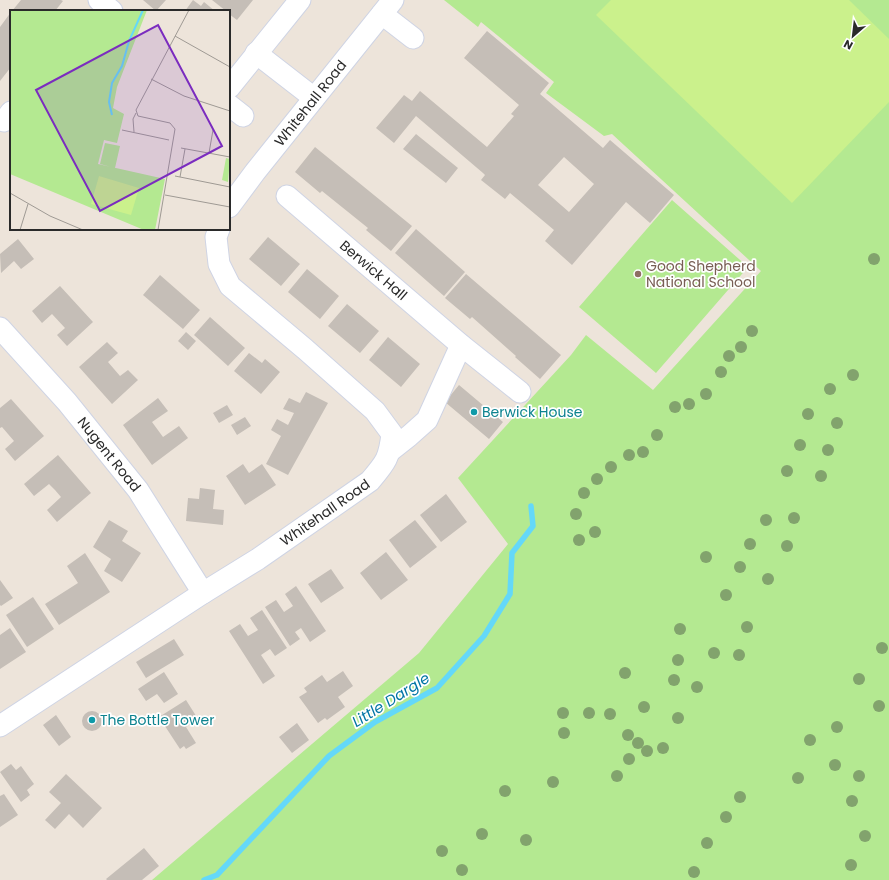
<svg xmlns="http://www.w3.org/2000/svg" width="889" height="880" viewBox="0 0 889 880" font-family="Poppins,sans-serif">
<rect width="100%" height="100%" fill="#ede4da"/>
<path fill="#b4e991" d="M444,0H889V880H152L419,653L508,544L458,478L571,355L586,335L653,390L761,271L612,134L604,136L546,93L554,82L481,22L478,27Z
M672,200L748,267L656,373L579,307Z"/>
<path fill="#cbf18c" d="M611,0H849L889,39V102L792,203L596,15Z"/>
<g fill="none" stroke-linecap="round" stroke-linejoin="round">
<path stroke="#64d8f9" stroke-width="5.5" d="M204,880L217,875L329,756L375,722L437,688L484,636L510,594L512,553L533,526L531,506"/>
</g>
<path fill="#c5beb7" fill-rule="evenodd" d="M21,0H61L63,1L55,11H12Z
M143,0H166L156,11Z
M193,0L201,6L204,2L215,11H185Z
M212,0H253L237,20L229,14V11H226Z
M11,12V67L0,81V27Z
M487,31L549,83L540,94L603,148L610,140L674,195L650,223L626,202L572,265L545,241L554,230L510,193L505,199L481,180L485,175L483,173L416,116L394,143L376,128L404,95L412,101L420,91L487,147L514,116L511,114L519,105L464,58ZM564,157L594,184L569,212L538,185Z
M416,134L458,168L446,183L403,149Z
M315,147L412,226L391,251L366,230L368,228L322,191L320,193L295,172Z
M416,229L465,272L444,296L395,253Z
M268,237L300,264L281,286L249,259Z
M18,239L34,259L21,269L14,261L1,273L0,254Z
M307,269L339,296L320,319L288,292Z
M466,274L561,355L540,379L515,357L516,356L481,325L472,317L470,319L445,298Z
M160,275L200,310L183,329L143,295Z
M60,286L93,322L67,346L57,335L65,328L52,314L42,323L32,311Z
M347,304L379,331L360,353L328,326Z
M210,317L245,348L228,366L194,335Z
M186,332L196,341L188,350L178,341Z
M388,337L420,364L401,387L369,360Z
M107,342L118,353L108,362L120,376L128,370L138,380L112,404L79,367Z
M249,353L262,363L265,359L280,372L261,394L234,371Z
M459,385L503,422L489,439L445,402Z
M306,392L328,403L288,475L266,464L281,436L271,430L277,419L288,425L294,413L283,409L289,398L300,403Z
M158,398L168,411L152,422L163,437L179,426L188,438L152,465L123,425Z
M11,399L44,436L15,461L5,449L14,441L2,427L0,428V408Z
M227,405L233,415L219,423L213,413Z
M245,417L251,426L237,435L231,425Z
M58,455L91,493L57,522L47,510L61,497L55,490L49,484L34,496L24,484Z
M243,464L249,473L262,464L276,485L245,505L226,476Z
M200,488L215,490L213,509L224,510L223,525L186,521L188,498L199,499Z
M446,494L467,522L441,542L420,515Z
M109,520L128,531L122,541L141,553L122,582L104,571L111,559L93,547Z
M415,520L437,547L410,568L389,540Z
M386,552L408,580L381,600L360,573Z
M85,553L110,592L59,625L45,604L78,583L67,566Z
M331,569L344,588L321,603L308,584Z
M0,580L13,598L1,606L0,605Z
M296,586L326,631L310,642L301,628L295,632L300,639L290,646L265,607L276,600L284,612L293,606L285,594Z
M33,597L54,629L27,647L6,615Z
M262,610L287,648L275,656L270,649L261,655L275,676L263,684L229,631L240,624L248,636L258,630L250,618Z
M10,628L26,652L0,669V635Z
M174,639L184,655L146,678L136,662Z
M343,671L353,686L338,697L345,707L327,720L325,718L318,723L299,697L307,692L304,688L322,675L327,682Z
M164,672L178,694L164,703L157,694L146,701L138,689Z
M186,700L198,719L186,727L196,743L186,749L184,746L180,749L159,717Z
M82 721a10 10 0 1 1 20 0a10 10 0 1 1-20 0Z
M56,715L71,737L59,746L43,725Z
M297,723L309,740L292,753L279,737Z
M11,764L16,770L21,766L34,784L27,790L30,795L21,802L0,772Z
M66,774L102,808L83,828L69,814L55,829L45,820L61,803L49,792Z
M4,794L18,815L0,827V796Z
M144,848L159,866L142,880H107L106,879Z"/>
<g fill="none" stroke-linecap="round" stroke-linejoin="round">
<g stroke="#cfd4e4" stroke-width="23">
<g id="minor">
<path d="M99,0L112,11"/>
<path d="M382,14L413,38"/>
<path d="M256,53L314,98"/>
<path d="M229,88L300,0"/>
<path d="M229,105L243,116"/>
<path d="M4,121L11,112"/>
<path id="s1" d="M287,196L461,345L520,392"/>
<path id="s2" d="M229,207L255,172L393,0"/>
<path id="s3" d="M0,328L67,402L138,490L203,593"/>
<path d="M390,451L409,436L427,420L461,345"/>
<path id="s4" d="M0,726L203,593L258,559L370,481C386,462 389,459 392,434L375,411L305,349L230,286L219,264L216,237L219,229"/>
</g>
</g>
<use href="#minor" stroke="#fff" stroke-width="21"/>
</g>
<g fill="#82a36d">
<circle cx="874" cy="259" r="6"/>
<circle cx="752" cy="331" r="6"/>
<circle cx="741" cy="347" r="6"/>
<circle cx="729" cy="356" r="6"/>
<circle cx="721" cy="372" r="6"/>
<circle cx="853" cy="375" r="6"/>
<circle cx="830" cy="389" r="6"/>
<circle cx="706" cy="394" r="6"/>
<circle cx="689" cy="404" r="6"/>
<circle cx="675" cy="407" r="6"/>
<circle cx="808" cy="414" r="6"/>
<circle cx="837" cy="423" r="6"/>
<circle cx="657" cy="435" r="6"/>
<circle cx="800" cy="445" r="6"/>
<circle cx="828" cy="450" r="6"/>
<circle cx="643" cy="452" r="6"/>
<circle cx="629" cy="455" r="6"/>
<circle cx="611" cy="467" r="6"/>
<circle cx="787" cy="471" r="6"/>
<circle cx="821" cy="476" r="6"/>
<circle cx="597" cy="479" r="6"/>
<circle cx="584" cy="493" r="6"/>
<circle cx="576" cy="514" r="6"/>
<circle cx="794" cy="518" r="6"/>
<circle cx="766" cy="520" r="6"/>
<circle cx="595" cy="532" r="6"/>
<circle cx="579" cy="540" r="6"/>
<circle cx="750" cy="544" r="6"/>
<circle cx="787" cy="546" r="6"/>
<circle cx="706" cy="557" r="6"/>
<circle cx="740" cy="567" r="6"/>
<circle cx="768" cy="579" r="6"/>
<circle cx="726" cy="595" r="6"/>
<circle cx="747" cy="627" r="6"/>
<circle cx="680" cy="629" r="6"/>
<circle cx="882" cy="648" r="6"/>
<circle cx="714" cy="653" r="6"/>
<circle cx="739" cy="655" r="6"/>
<circle cx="678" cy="660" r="6"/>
<circle cx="625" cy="673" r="6"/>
<circle cx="859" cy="679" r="6"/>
<circle cx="674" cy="680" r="6"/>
<circle cx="697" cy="687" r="6"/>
<circle cx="879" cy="706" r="6"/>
<circle cx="644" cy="707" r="6"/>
<circle cx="563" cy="713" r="6"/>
<circle cx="589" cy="713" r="6"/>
<circle cx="610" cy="714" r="6"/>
<circle cx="678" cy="718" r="6"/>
<circle cx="837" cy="727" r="6"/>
<circle cx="564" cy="733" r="6"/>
<circle cx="628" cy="735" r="6"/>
<circle cx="810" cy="740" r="6"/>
<circle cx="638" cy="743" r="6"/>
<circle cx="663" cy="748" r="6"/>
<circle cx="647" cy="751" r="6"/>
<circle cx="629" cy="759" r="6"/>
<circle cx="835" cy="765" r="6"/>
<circle cx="617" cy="776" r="6"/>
<circle cx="859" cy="776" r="6"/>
<circle cx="798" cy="778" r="6"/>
<circle cx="553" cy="782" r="6"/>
<circle cx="505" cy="791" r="6"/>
<circle cx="740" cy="797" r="6"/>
<circle cx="852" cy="801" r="6"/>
<circle cx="726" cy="817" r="6"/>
<circle cx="482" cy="834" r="6"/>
<circle cx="865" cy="836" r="6"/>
<circle cx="526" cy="840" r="6"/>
<circle cx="707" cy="843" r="6"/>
<circle cx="442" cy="851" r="6"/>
<circle cx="851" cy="865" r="6"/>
<circle cx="462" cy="870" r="6"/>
<circle cx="694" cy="872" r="6"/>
</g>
<circle fill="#8d6e63" stroke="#fff" stroke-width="1.5" cx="638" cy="274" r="4"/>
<g fill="#0f9aa8" stroke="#fff" stroke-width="1.5">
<circle cx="474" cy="412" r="4"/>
<circle cx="92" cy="720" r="4"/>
</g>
<g text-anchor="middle" stroke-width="3.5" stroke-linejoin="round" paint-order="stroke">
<g font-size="14" fill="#2a2a2a" stroke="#fff">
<text dy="5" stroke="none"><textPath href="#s2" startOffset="132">Whitehall Road</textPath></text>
<text dy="5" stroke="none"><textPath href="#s1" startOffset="114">Berwick Hall</textPath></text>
<text dy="5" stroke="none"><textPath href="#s3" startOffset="167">Nugent Road</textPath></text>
<text dy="5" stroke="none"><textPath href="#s4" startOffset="389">Whitehall Road</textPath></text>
</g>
<g font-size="14" fill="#785e54" stroke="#fff" text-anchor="start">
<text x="646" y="271">Good Shepherd<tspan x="646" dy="16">National School</tspan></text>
</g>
<g font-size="14" fill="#0d838f" stroke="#fff" text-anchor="start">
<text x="482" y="417">Berwick House</text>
<text x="100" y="725">The Bottle Tower</text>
</g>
<g font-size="15" font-style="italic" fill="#0275a5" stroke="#fff">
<text transform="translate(391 700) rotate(-32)" y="5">Little Dargle</text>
</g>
</g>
<g transform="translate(10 10)">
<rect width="220" height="220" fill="#ede4da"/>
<path d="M0,0H137L107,77L103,98L114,104L107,133L94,130L88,154L155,169L145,220H134L0,164ZM95,133L110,136L105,158L90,154ZM216,148L220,149L218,172L212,170Z" fill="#b4e991"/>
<path d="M89,166L129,178L121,205L81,194Z" fill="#cbf18c"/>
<path fill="none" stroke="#64d8f9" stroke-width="2" d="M102,105L99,92L102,73L112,56L119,31L133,0"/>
<path fill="none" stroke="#9f9a94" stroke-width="1" d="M165,26L220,57M141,69L174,86L220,101M112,120L159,130M124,122L123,109L126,103M171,138L220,147M199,143L203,120M165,166L220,177M170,167L175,139M0,183L40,206L73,220M155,185L220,197M10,220L18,194M148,220L165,119L160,113L128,106L126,100L179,0"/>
<path fill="#7b2cbf" fill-opacity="0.15" stroke="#7b2cbf" stroke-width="2" d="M148,15L212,136L90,201L26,80Z"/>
<rect width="220" height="220" fill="none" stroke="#2a2a2a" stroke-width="2"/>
</g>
<g transform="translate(853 36) rotate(208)" stroke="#ffffff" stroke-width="3" paint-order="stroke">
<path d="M0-3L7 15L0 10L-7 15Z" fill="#2a2a2a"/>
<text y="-6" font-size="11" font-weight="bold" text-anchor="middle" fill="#2a2a2a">N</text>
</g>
</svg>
